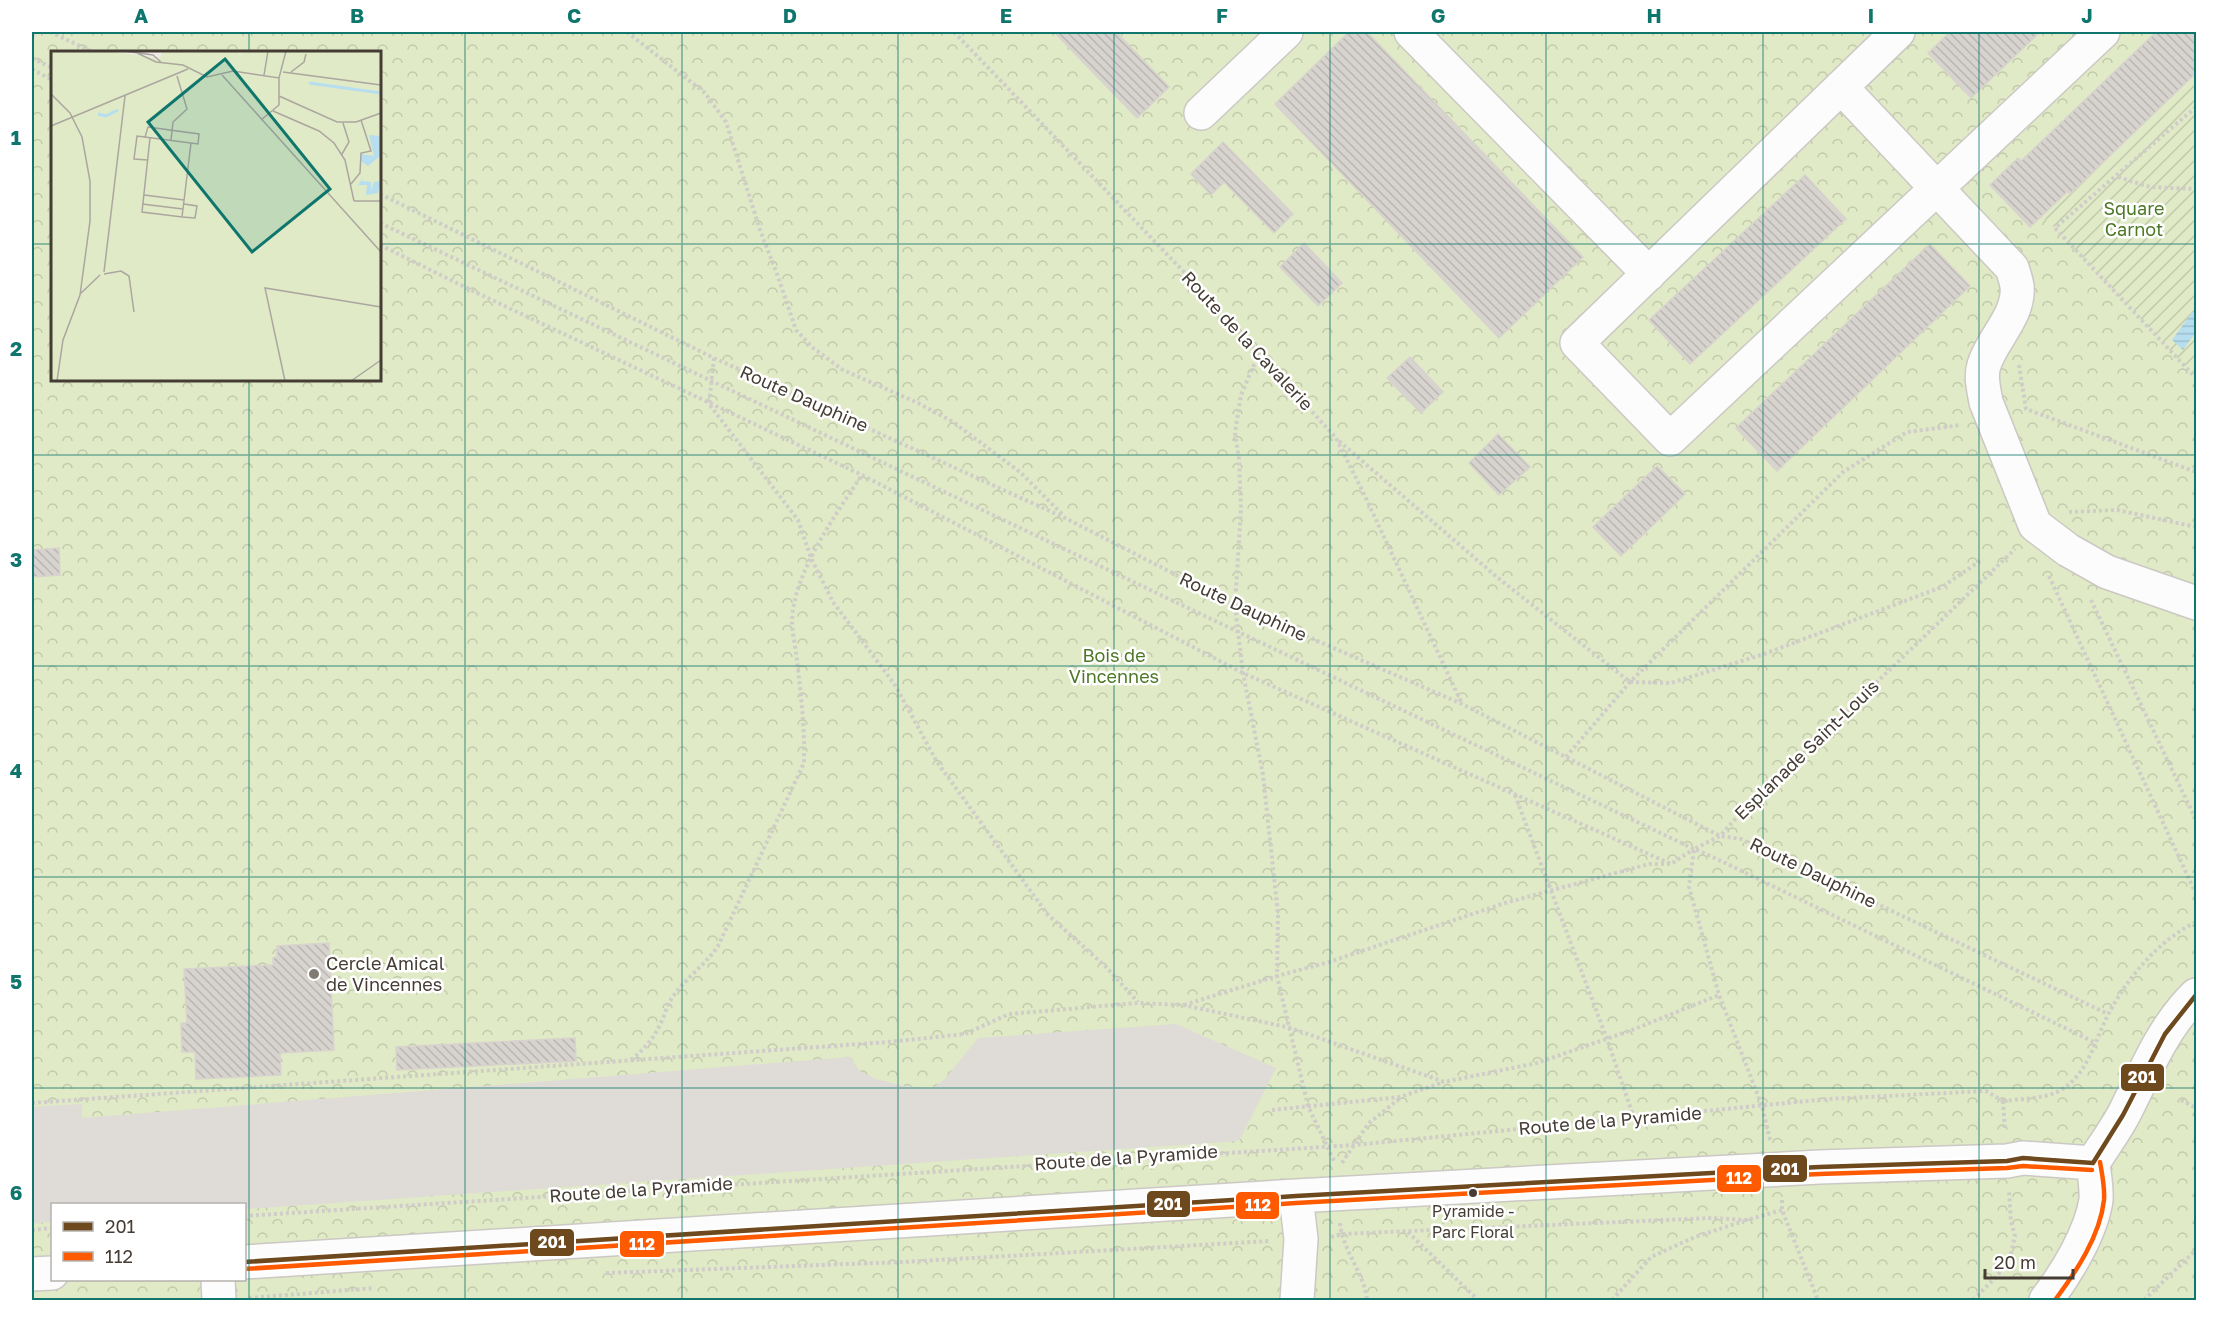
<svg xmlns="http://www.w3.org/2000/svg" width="2228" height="1332" viewBox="0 0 2228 1332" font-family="'Golos Text',sans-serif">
<defs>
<pattern id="park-crowns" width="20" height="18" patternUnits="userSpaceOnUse" patternTransform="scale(1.5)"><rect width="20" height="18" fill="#e0eac6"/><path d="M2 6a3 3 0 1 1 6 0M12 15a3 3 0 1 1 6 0" fill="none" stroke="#c2caab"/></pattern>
<pattern id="garden-furrows" width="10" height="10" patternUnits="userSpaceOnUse" patternTransform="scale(1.5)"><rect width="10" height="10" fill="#e0eac6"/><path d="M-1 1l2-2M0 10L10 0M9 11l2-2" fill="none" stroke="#c2caab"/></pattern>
<pattern id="water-rules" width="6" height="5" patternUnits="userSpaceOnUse" patternTransform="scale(1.5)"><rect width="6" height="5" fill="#b6deef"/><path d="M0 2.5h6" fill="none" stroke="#9ebfce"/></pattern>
<pattern id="building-back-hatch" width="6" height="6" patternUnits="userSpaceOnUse" patternTransform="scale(1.5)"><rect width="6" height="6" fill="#d7d3cf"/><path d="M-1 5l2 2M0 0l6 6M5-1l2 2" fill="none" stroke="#bab6b2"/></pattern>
</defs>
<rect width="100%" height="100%" fill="#f0ece8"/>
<path fill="url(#park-crowns)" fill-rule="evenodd" d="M32,32H2196V1300H32ZM52,52H380V380H52ZM52,1204H244V1280H52Z"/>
<path fill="url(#garden-furrows)" d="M2196,73V378L2055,228L2041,217L2058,200L2070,194Z"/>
<path fill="#dfdbd7" d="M1176,1024L1276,1068L1239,1141L245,1209L244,1204H52V1222L32,1224V1107L82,1104V1118L850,1057L860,1071L876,1079L904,1086L932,1088L944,1080L978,1038Z"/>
<path fill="url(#water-rules)" d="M2196,307V332L2183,350L2172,340Z"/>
<path fill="url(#building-back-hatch)" stroke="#d8d3cd" stroke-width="1.5" d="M1054,32H1116L1169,87L1137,118Z
M1349,32H1367L1583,257L1499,338L1275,104Z
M1950,32H2040L1971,98L1928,53Z
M2156,32H2196V73L2070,194L2068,191L2030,227L1990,185L2018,158L2021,161Z
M1223,142L1293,214L1274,233L1224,182L1211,195L1191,174Z
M1805,175L1846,219L1690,364L1649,320Z
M1304,243L1342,283L1318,306L1280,267Z
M1930,244L1970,286L1777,471L1736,428Z
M1410,357L1443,392L1421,413L1387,378Z
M1498,434L1530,467L1499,495L1469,463Z
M1657,466L1685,494L1621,556L1593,527Z
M59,548L60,575L32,577V550Z
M329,943L334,1050L280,1053L281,1075L196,1079L195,1052H182L181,1023H187L184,969L273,965V958L277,957V946Z
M575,1038L576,1061L397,1070L396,1047Z"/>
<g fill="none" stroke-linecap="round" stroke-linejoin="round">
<g stroke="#ccc8c4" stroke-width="36">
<path id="minor" d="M1411,32L1649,274
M1898,32L1577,343L1670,439L2103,32
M1841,87L2012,268C2014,274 2016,280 2017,286C2020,315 1992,339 1984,365C1980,377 1984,390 1986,402L2035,525L2068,550L2107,572L2196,603
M1201,113L1286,32
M2093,1163C2104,1145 2118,1127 2127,1108C2147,1068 2164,1026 2196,995
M1296,1196L1301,1239L1297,1300
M244,1262L1296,1196L1819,1167L2007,1161L2023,1158L2093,1163
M32,1274L52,1273
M218,1280L219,1300
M2046,1300C2066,1274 2091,1233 2096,1200C2097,1189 2094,1174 2093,1163"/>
</g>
<path stroke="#d0cdc9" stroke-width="4" stroke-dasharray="3 3" stroke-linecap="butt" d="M50,32L93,52
M627,32L705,93L726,122L760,230L777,274L796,330L813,348L843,370L918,403L953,422L1020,472L1063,515
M954,32L1206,295L1336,438L1364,494L1462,704
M32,36L36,32
M32,58L52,68
M32,69L52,80
M2196,107L2055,228L2196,378
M2118,177L2150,187L2196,189
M380,194L714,358L1065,518L1235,605L1462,704L1720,836L1741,839L2108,1014
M380,223L1694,849L1717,859L2096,1043
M380,245L473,291L862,475L1243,673L1671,864
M1259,353L1241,395L1235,433L1239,459L1241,509L1235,605L1243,673L1263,775L1278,914L1277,976L1308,1106L1335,1163
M714,358L709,404L798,520L811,558L833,602L895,685L937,762L1048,915L1105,966L1138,1002
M2019,365L2026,409L2196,472
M1339,441L1498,578L1630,682L1671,683L1764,654L1942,587L1983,559
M2069,512L2117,510L2196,527
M2049,576L2196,894
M2091,600L2196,820
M1566,757L1630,682L1843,472L1907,432L1961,425
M1515,795L1607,1039L1634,1118
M1184,1005L1277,976L1329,962L1505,903L1649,864H1671L1694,849
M631,1060C645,1048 655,1038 662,1020C665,1015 666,1008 669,1003C681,981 704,967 718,946L804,763C805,729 801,695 797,661C796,648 792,633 792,620C794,572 836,514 862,475
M2181,1100L2196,1108
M2003,1101C2020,1099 2041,1099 2057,1092C2088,1077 2094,1041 2109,1013C2128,977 2159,940 2196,922
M2003,1101L2005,1130
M32,1103L888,1042L965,1034L1009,1014L1138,1003L1183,1005L1291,1028L1444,1082L1537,1063L1632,1030L1719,995
M1272,1110L1400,1097L1444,1082
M1770,1140L1762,1106L1719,995L1689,887L1694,849L1720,836L1739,815L2015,549
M1342,1163L1368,1124L1400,1098
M1782,1200V1210L1818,1300
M244,1216L1354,1145L1828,1099L1986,1091L2003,1101
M1340,1223C1342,1250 1365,1274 1367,1300
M32,1230L52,1228
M1408,1232L1478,1300
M1331,1237L1341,1234L1712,1218L1747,1220L1782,1210
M606,1273L903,1262L1269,1241
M249,1298L374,1288
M1612,1300L1651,1257L1695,1237L1744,1221
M1973,1300L1997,1276L2010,1258L2015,1236L2011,1222L2009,1191
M2144,1300L2196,1250"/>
<use href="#minor" stroke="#fdfcfc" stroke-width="33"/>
<g stroke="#fff" stroke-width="9">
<path id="bus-1" d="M2093,1163L2123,1115L2165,1034L2196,995
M244,1262L1296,1196L1819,1167L2007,1161L2023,1158L2093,1163"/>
</g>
<g stroke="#fff" stroke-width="9">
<path id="bus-2" d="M244,1269L1296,1203L1819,1174L2007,1168L2023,1166L2092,1170
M2055,1300C2076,1272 2100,1236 2104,1200C2105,1187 2102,1174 2100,1162"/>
</g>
<use href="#bus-1" stroke="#6e491e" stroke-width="4.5"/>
<use href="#bus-2" stroke="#ff5a00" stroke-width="4.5"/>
</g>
<path fill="none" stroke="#0f766e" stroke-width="1.5" stroke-opacity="0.55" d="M249,32V52M465,32V1300M682,32V1300M898,32V1300M1114,32V1300M1330,32V1300M1546,32V1300M1763,32V1300M1979,32V1300M32,244H52M380,244H2196M249,380V1300M32,455H2196M32,666H2196M32,877H2196M32,1088H2196"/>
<circle fill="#817a73" stroke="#fff" stroke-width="2" cx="314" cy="974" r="6"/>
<circle fill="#453c34" stroke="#fff" stroke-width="2" cx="1473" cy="1193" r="5"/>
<g text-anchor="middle" stroke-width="5" stroke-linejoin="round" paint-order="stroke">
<g font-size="16" fill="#453c34" stroke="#fff">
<text x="1473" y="1217">Pyramide -<tspan x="1473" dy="21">Parc Floral</tspan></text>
</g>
<g font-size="18" fill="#4d7826" stroke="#fff">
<text x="2134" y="215">Square<tspan x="2134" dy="21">Carnot</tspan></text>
<text x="1114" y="662">Bois de<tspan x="1114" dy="21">Vincennes</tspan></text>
</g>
<g font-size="18" fill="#453c34" stroke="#fff">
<text transform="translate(1247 341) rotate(47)" y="6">Route de la Cavalerie</text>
<text transform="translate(804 399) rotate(24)" y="6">Route Dauphine</text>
<text transform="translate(1243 607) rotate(25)" y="6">Route Dauphine</text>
<text transform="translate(1807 750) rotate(-44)" y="6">Esplanade Saint-Louis</text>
<text transform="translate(1813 873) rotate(26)" y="6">Route Dauphine</text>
<text transform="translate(1610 1121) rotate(-5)" y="6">Route de la Pyramide</text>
<text transform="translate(1126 1158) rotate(-4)" y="6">Route de la Pyramide</text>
<text transform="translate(641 1190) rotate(-4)" y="6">Route de la Pyramide</text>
</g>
<g font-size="18" fill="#453c34" stroke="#fff" text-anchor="start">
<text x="326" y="970">Cercle Amical<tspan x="326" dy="21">de Vincennes</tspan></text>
</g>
</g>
<g transform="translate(51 51)">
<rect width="330" height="330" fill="#f0ece8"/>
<path d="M186,0L189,4L191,0H199L196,11L122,1Z" fill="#e0eac6"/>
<path d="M0,0H54L109,7L111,0H115L195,11L197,0H330V330H0Z" fill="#e0eac6"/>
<path d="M103,40H121L118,72L77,63L79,49Z" fill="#e0eac6"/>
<path d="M318,84L330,85V104L317,115L310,110V103L323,105ZM312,127L311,130L320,131V140L323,131L330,130L327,142L315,144L316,134H307Z" fill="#b6deef"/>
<path fill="none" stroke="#b6deef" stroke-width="3" d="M258,32L330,42M47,63L55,65L67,59"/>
<path fill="none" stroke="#aca6a0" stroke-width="1.5" d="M73,0L102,4L110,11M86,2L105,11L132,14L156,26L182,20L228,27L235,0M232,21L330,34M240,21L253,11L255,3M171,24L330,201M213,24L217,0M0,43L19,62L31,86L39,130V170L29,244L12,289L6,330M228,45L286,71H305L330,62M222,60L268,80L283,92L294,109L303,150M210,69L228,54V27M0,75L137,18M97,76L148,83L147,93L94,86ZM94,86L86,85L83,108L97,109M99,87L91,161L131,166L140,92M120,89L122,71L136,58L126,25M291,103L298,91L292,72M300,133L309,122L310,102L320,100L310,69M93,144L133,149M303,150H330M91,153L132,158M131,166L144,167L146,155L133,153M53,221L74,45M53,223L70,220L78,225L83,261M29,243L49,224M234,330L214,237L330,256M300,330L330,309"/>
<path fill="#0f766e" fill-opacity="0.15" stroke="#0f766e" stroke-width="3" d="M174,8L279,138L201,201L97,71Z"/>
<rect width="330" height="330" fill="none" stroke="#453c34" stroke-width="3"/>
</g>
<g stroke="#fff" stroke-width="2">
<rect x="2120" y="1063" width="45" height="29" rx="6" fill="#6e491e"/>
<rect x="1762" y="1154" width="46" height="29" rx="6" fill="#6e491e"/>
<rect x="1716" y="1164" width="46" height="29" rx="6" fill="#ff5a00"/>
<rect x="1146" y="1190" width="45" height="28" rx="6" fill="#6e491e"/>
<rect x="1235" y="1191" width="45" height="29" rx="6" fill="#ff5a00"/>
<rect x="529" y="1228" width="46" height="29" rx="6" fill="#6e491e"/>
<rect x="619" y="1230" width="46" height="28" rx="6" fill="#ff5a00"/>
</g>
<g font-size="16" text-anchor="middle" font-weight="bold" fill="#fff">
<text x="2142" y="1083">201</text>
<text x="1785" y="1175">201</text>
<text x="1739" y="1184">112</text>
<text x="1168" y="1210">201</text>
<text x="1258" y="1211">112</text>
<text x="552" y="1248">201</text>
<text x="642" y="1250">112</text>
</g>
<rect width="2228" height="1332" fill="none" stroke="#ffffff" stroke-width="66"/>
<rect x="51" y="1203" width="195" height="78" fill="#ffffff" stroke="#b5b1ae" stroke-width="1.5"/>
<rect x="63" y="1222" width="30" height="9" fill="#6e491e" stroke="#b5b1ae" stroke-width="1.5"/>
<text x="105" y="1233" font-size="18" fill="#453c34">201</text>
<rect x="63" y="1252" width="30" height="9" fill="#ff5a00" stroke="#b5b1ae" stroke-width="1.5"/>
<text x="105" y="1263" font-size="18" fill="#453c34">112</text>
<path d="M1985 1269v9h88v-9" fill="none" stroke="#453c34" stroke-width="3"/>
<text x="1994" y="1269" font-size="18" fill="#453c34" stroke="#ffffff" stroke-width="4.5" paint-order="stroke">20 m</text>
<rect x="33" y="33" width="2162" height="1266" fill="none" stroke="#0f766e" stroke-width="2"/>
<g font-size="20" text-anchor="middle" font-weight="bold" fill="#0f766e">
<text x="141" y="23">A</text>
<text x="357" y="23">B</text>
<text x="574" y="23">C</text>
<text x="790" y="23">D</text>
<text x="1006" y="23">E</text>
<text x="1222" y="23">F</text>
<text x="1438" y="23">G</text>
<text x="1654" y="23">H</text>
<text x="1871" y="23">I</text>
<text x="2087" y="23">J</text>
<text x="16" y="145">1</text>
<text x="16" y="356">2</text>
<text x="16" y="567">3</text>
<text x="16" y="778">4</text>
<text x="16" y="989">5</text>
<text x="16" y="1200">6</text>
</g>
</svg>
